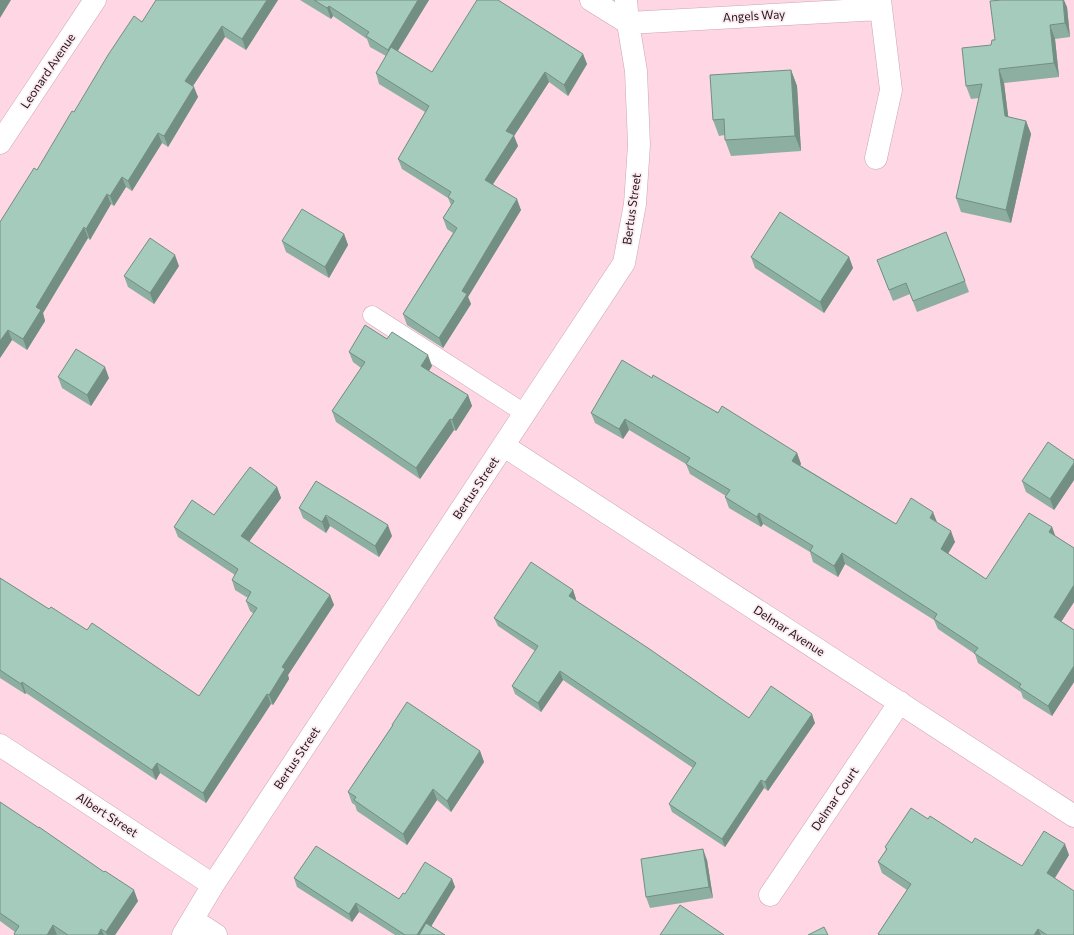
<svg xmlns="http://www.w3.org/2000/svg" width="1074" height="935" viewBox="0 0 1074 935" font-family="Commissioner,sans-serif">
<rect width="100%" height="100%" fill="#fed6e4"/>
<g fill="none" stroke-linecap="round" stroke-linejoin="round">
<g stroke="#cca6b3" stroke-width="19">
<path id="service" d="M372,315L526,414"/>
</g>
<g stroke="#cca6b3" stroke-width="23">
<path id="minor" d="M591,0L628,23L880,9
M0,143L95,0
M876,158L891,90L880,0
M504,446L1074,816
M0,745L213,885
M770,895L900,702
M193,920L216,935
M183,935L213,885L624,263L635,204L639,145L636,71L628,23L626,0"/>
</g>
<use href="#service" stroke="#fff" stroke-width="18"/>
<use href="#minor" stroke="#fff" stroke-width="22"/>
</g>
<path fill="#8dafa1" d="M278,0L246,50L225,37L193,86L198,97L168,147L162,143L132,191L126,187L114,206L111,204L90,240L88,238L43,313L45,321L27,350L12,340L0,358V222L37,170L74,112L142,22Z
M300,0H429L398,51L432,72L583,54L587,64L568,96L549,82L514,136L518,146L493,184L521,210L468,297L471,304L443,348L407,325L403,314L453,233L447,229L443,218L451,205L448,198L402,169L398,159L425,112L379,84L376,73L386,56L370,47L367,39L333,16L331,19Z
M1067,7L1070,37L1055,39L1059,77L1004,83L1008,117L1026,121L1031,134L1011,223L961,212L956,198L979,98L971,99L966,86L991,45L995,40Z
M791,70L797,86L801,151L731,156L725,140V135L719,136L713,120Z
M344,234L348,245L329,278L286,252L282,241Z
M751,257H849L853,268L824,313L755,268Z
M877,260L965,281L969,292L917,312L910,294L893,301Z
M179,266L154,304L128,287L124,276Z
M349,352L432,366L429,371L468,395L472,406L456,431L454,430L420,479L336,422L332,411L361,368L353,362Z
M58,377L109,378L91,406L62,388Z
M652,378L797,453L801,464L800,465L896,524L937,523L955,542L948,553L986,579L1052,527L1055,536L1074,548V602L1061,621L1074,630V682L1052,716L1023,698L1021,692L978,663L975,654L938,629L934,620L845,564L838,577L813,562L810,552L763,524L761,527L729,508L725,497L726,496L690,474L686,464L629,430L623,439L595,423L591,413Z
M1074,460V480L1054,510L1026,492L1022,481Z
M277,487L281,498L249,542L330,595L334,605L288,675L289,679L273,705L271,704L206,803L160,773L156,780L26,693L25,694L0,678V578L49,609L87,630L199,696L254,614L250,611L246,601L248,598L235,590L232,580L235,575L178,537L174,527L214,515Z
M299,508L392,536L379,557L330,526L326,533L303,518Z
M573,590L576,599L575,600L749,718L815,723L768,791L764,788L725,847L672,812L669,804L693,768L563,680L541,712L515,694L512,686L535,651L498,626L494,618Z
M392,725L480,751L484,762L451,812L437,800L407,845L357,811L355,805L352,803L348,792L392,726Z
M0,802L138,901L115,935H14V934L15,932L0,921Z
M928,819L972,843L1022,866L1069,855L1055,878L1074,935H878V934L907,890L882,873L878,862L886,850L885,847Z
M707,860L713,898L650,908L646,897Z
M294,878L399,899L405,894L452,879L455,887L431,926L445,935H395L359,912L352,922L297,887Z"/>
<path fill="#738e83" d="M0,0H11L0,18Z
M267,0H278L246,50L242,39Z
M418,0H429L392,60L388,50Z
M1063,0H1064L1067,7L1070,37L1065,23Z
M329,6L333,16L331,19L327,8Z
M1050,25L1055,39L1059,77L1054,63Z
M222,26L225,37L189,92L185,81Z
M583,54L587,64L568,96L564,85Z
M999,69L1004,83L1010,130L1005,116Z
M791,70L797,86L801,151L795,136Z
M545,72L549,82L514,136L518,146L489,190L485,180L506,131Z
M194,87L198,97L168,147L164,136Z
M1026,121L1031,134L1011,223L1006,210Z
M158,133L162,143L132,191L128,181Z
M122,177L126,187L114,206L110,196Z
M107,194L111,204L90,240L86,229Z
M517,199L521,210L468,297L471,304L443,348L439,338L462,291Z
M84,227L88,238L43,313L45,321L27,350L23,339L36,307Z
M344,234L348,245L329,278L325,267Z
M175,255L179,266L154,304L150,293Z
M849,257L853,268L824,313L820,302Z
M8,330L12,340L0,358V341Z
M428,355L432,366L425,377L421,366Z
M105,367L109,378L91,406L87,395Z
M468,395L472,406L456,431L452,420Z
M450,419L454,430L420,479L416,468Z
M625,419L629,430L623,439L619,429Z
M797,453L801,464L796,471L792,461Z
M1074,463V480L1054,510L1050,499Z
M277,487L281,498L245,547L241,536Z
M933,512L937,522L930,518Z
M759,513L763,524L761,527L757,517Z
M326,515L330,526L326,533L322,522Z
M388,525L392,536L379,557L375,546Z
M1052,527L1056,538L1049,532Z
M951,531L955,542L945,559L941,549Z
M842,553L845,564L838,577L834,566Z
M1074,585V602L1058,627L1054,617Z
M573,590L576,599L572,605L569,596Z
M330,595L334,605L288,675L289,679L273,705L269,695L282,667Z
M1074,666V682L1052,716L1048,706Z
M560,671L563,680L541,712L538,703Z
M22,682L26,693L25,694L21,684Z
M267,694L271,704L206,803L203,793Z
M812,714L815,723L768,791L765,782Z
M480,751L484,762L451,812L447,801Z
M157,763L160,773L156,780L152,770Z
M761,780L764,788L725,847L722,839Z
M433,789L437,800L407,845L403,834Z
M1065,844L1069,855L1051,884L1047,873Z
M703,849L707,860L713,898L709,887Z
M452,879L455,887L426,935H417Z
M134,890L138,901L115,935H107L106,932Z
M356,903L359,912L352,922L349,914Z
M53,925L57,935H47Z
M101,929L104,935H98Z
M1038,929L1041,935H1034Z"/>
<path fill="#a4cbbb" stroke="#738e83" d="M156,0H267L242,39L222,26L185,81L194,87L164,136L158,133L128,181L122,177L110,196L107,194L86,229L84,227L36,307L41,310L23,339L8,330L0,341V222L34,168L37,170L72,111L74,112L108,55L134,16L142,22Z
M314,0H418L388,50L366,36L369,32L329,6L327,8Z
M477,0H498L583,54L564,85L545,72L506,131L514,135L485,180L517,199L462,291L467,294L439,338L403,314L457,228L443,218L454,201L448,197L451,192L398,159L429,106L376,73L391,47L432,72Z
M1002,0H1063L1065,23L1050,25L1054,63L999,69L1005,116L1026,121L1006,210L956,198L982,84L966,86L962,48L991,45L992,40H995L990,1Z
M791,70L795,136L725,140L724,119L713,120L710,75Z
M302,209L344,234L325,267L282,241Z
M780,212L849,257L820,302L751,257Z
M946,232L965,281L913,301L906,283L889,290L877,260Z
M150,238L175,255L150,293L124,276Z
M365,325L387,339L392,332L428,355L421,366L468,395L452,420L450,419L416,468L332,411L365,362L349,352Z
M76,349L105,367L87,395L58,377Z
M622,360L652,378L653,375L718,413L722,406L797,453L792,461L896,524L911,498L933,512L930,518L951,531L941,549L986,579L1029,513L1052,527L1049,532L1074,548V585L1054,617L1074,630V666L1048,706L1019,687L1021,684L974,653L978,648L934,619L937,614L842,553L834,566L810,551L813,546L759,513L757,517L725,497L730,490L686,464L690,458L625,419L619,429L591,413Z
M1048,442L1074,460V463L1050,499L1022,481Z
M250,467L277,487L241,536L330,595L282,667L285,669L269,695L267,694L203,793L157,763L152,770L22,682L21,684L0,670V578L49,609L51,607L87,630L92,623L199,696L257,608L246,601L251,592L232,580L238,569L174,527L192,500L214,515Z
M316,481L388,525L375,546L326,515L322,522L299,508Z
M531,562L573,590L569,596L648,648L749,718L771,686L812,714L765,782L761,780L722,839L669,804L696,763L560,671L538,703L512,686L538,646L494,618Z
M407,702L480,751L447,801L433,789L403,834L354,800L356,797L348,792L393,725H392Z
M0,802L39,828V827L104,872L105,871L134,890L106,932L101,929L98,935H68L53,925L47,935H15L14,934L19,926L0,913Z
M911,808L928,819L930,816L972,843L975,838L1022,866L1044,831L1065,844L1047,873L1074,891V935H1047L1038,929L1034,935H880L878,934L911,884L878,862L887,849L885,847Z
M316,846L399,899L403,893L405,894L425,862L452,879L417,935H405L356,903L349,914L294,878Z
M703,849L709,887L646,897L641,859Z
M680,905L724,935H660Z
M426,923L445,935H419Z
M824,927L828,935H808Z"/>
<g text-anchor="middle" stroke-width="3.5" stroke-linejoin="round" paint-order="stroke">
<g font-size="12" fill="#23151a" stroke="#fbebf0">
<text transform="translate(754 16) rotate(-3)" y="4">Angels Way</text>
<text transform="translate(48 71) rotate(-56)" y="4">Leonard Avenue</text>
<text transform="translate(632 209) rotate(-82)" y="4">Bertus Street</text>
<text transform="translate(476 488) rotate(-56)" y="4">Bertus Street</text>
<text transform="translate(789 631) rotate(33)" y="4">Delmar Avenue</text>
<text transform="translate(297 758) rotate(-56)" y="4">Bertus Street</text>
<text transform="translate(835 799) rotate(-56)" y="4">Delmar Court</text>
<text transform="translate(107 815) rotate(33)" y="4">Albert Street</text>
</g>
</g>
</svg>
